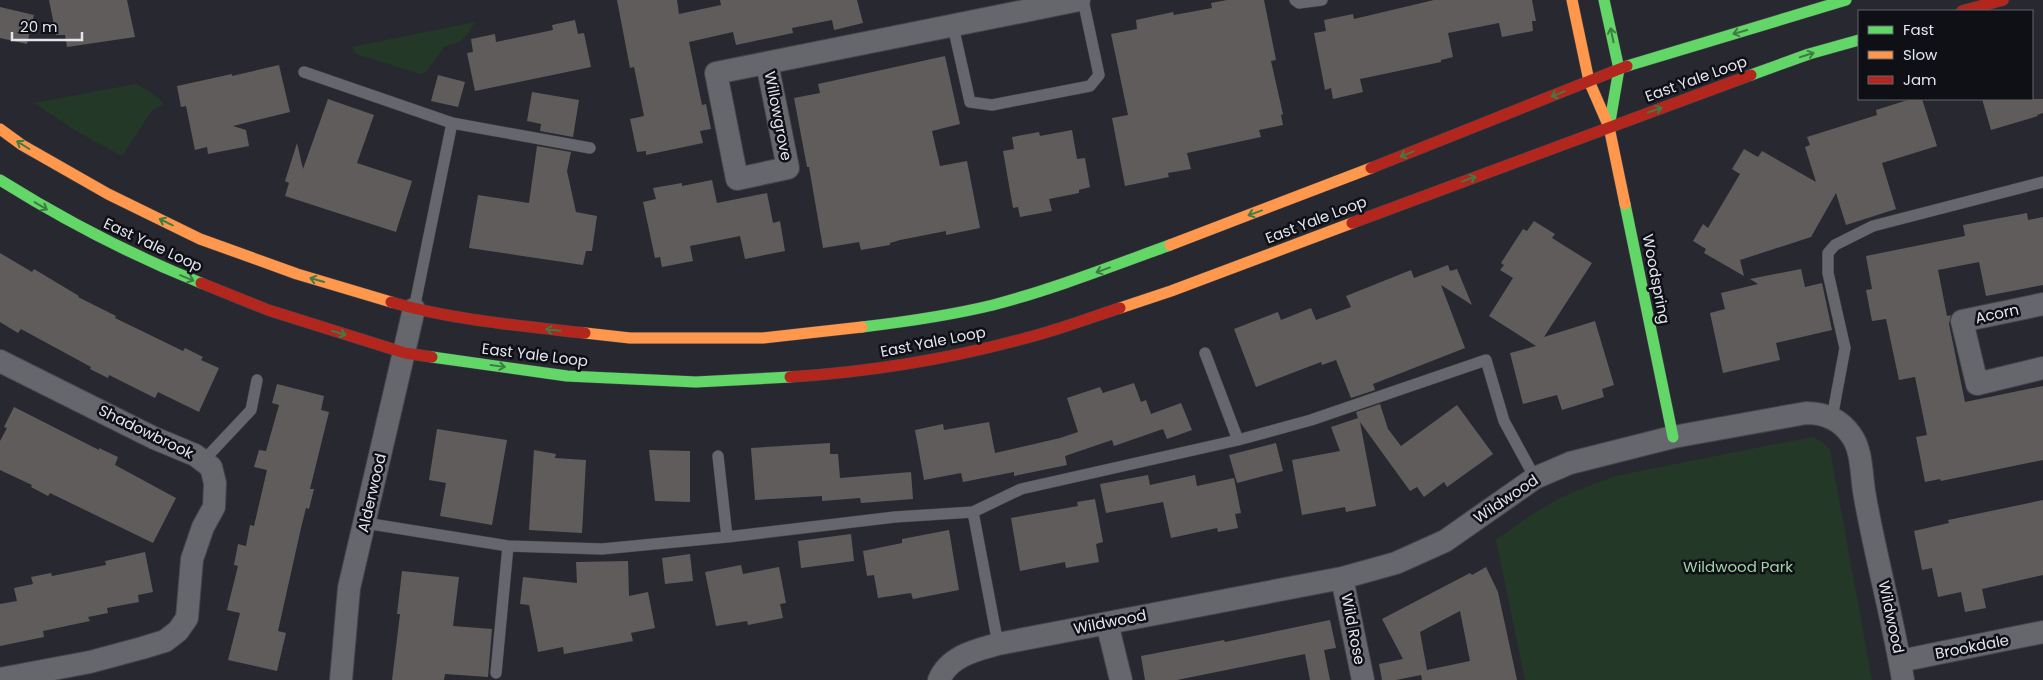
<svg xmlns="http://www.w3.org/2000/svg" width="2043" height="680" viewBox="0 0 2043 680" font-family="Poppins,sans-serif">
<rect width="100%" height="100%" fill="#282930"/>
<path fill="#243827" d="M475,22L469,32L461,41L444,47L427,71L421,74L356,54L352,47Z
M136,84L151,92L164,104L152,110L122,156L76,131L34,103Z
M1812,437L1821,441L1830,450L1872,680H1525L1496,540L1528,517L1551,503L1571,493L1615,476Z"/>
<path fill="#605c5b" fill-rule="evenodd" d="M49,0H127L135,37L67,47L65,35H56Z
M617,0H677L679,14L721,5L720,0H857L863,23L834,30L832,20L792,28L793,33L736,45L733,32L689,42L702,105L706,104L711,129L700,131L703,143L646,155V151L637,152L630,119L644,116L634,67L630,68Z
M1227,0H1264L1276,60L1271,61L1283,114L1281,115L1283,125L1259,130L1261,137L1187,153L1191,169L1168,173L1169,177L1125,186L1112,118L1128,115L1111,34L1137,29L1136,20L1173,12L1174,15L1212,8L1211,3Z
M1434,0H1532L1536,21H1532L1533,31L1502,37L1499,23L1448,33L1453,57L1441,60V62L1360,79L1363,92L1333,99L1331,88L1325,90L1314,33L1326,31L1324,20L1353,14L1354,19Z
M0,7L34,15L27,44L0,38Z
M575,20L578,34L584,33L591,67L475,91L467,53L473,52L471,39L495,34L496,42L553,30L552,25Z
M945,56L960,124L932,131L940,166L967,161L980,228L946,235V231L900,240L890,243V245L861,250L859,242L823,248L809,167H807L794,98L820,93L818,84Z
M279,65L290,112L233,126L246,130L249,146L208,154L207,147L195,150L186,106L181,107L177,86L232,74V76Z
M438,75L465,82L458,107L431,101Z
M532,92L579,100L573,137L540,131L541,124L527,121Z
M328,99L374,115L357,163L412,181L396,232L285,196L289,183L285,181L297,143L303,169Z
M1911,99H1922L1937,146L1882,163L1896,209L1846,225L1836,193L1811,237L1740,260L1744,276L1704,253L1706,249L1693,241L1703,224L1708,228L1740,174L1732,169L1744,149L1758,157L1762,151L1816,182L1805,147L1810,145L1807,137L1877,115L1876,110Z
M1982,99H2043V113L2037,115L2038,116L1991,130Z
M1072,130L1077,159L1085,158L1090,187L1079,190V193L1049,199L1052,211L1020,217L1018,207L1013,208L1003,151L1014,149L1012,137L1039,132L1040,136Z
M537,146L571,152L567,171L576,212L597,216L592,251H586L583,265L469,248L478,195L529,203Z
M712,180L717,203L767,193L773,223L780,221L785,251L745,259L740,236L690,246L693,261L662,267L660,257L655,258L643,202L656,199L653,188L682,183V186Z
M2027,213L2028,220L2043,217V285L1986,296L1979,262L1938,270L1947,316L1951,315L1949,324L1965,402L2043,386V460L1941,481L1940,479L1925,482L1916,437L1927,435L1915,377L1899,380L1886,319L1872,321L1866,290L1872,289L1866,256L1965,236L1963,225Z
M1534,221L1555,234L1552,238L1592,263L1544,337L1595,321L1614,385L1602,389L1604,397L1562,410L1557,395L1523,404L1510,353L1536,346L1489,316L1513,278L1500,270L1504,265L1501,263L1523,229L1527,231Z
M0,253L32,272L34,269L79,296L78,297L116,316L115,318L183,351L185,348L203,357L201,360L219,368L199,412L158,392L155,398L109,375L108,378L90,369L91,367L21,329L18,333L0,322Z
M1448,265L1450,271L1457,269L1472,305L1441,285L1465,348L1373,384L1375,390L1351,398L1336,360L1322,365L1321,362L1256,387L1234,329L1278,312L1281,320L1311,308L1316,320L1351,307L1346,296L1411,270L1414,278Z
M1801,269L1805,287L1822,283L1832,330L1776,343L1780,360L1723,373L1710,313L1725,309L1721,293L1758,284L1750,279Z
M1134,383L1141,402L1146,400L1151,414L1181,403L1192,430L1167,439L1163,429L1114,446L1112,440L1065,456L1067,465L1014,476V472L963,482L961,473L924,480L915,430L943,424L944,430L989,422L995,453L1060,438L1078,432L1067,398L1100,387L1103,393Z
M277,384L324,396L321,410L329,412L310,489H314L309,509L306,508L301,528L278,631L286,633L277,671L228,660L240,613L227,610L238,566L234,565L238,544L246,546L250,525L254,526L267,470L254,467L259,450L266,451L279,405L272,403Z
M1380,404L1388,429L1401,446L1457,405L1493,454L1447,487L1444,482L1424,497L1417,487L1410,491L1360,422L1376,506L1346,512L1345,507L1302,515L1292,460L1340,451L1331,427L1358,418L1356,412Z
M14,407L99,450V448L118,457L115,465L176,498L153,543L50,493L48,496L31,487L32,485L0,470V441L7,428L4,427Z
M437,429L507,440L492,525L440,516L446,483L429,480Z
M830,443V454H838L840,478L911,472L913,499L861,503L860,498L822,501V496L755,500L751,448Z
M1276,443L1283,471L1237,483L1229,455Z
M534,450L556,454L555,458L586,460L582,533L529,530Z
M649,450L690,451V502L655,501Z
M1148,475L1150,485L1195,475L1197,486L1234,478L1241,513L1235,514L1238,528L1218,532L1217,528L1171,538L1163,502L1106,513L1100,484Z
M1095,499L1103,542L1096,544L1099,562L1066,568L1065,562L1020,571L1011,518L1078,506L1077,502Z
M2043,500V575L1982,589L1986,608L1965,612L1961,592L1938,597L1932,568L1922,570L1914,531L1949,523L1948,520Z
M949,530L959,590L913,599L911,593L878,598L874,575L867,576L863,551L902,543V539Z
M851,534L854,561L801,568L798,541Z
M145,552L153,592L138,595L139,602L107,608L108,613L88,617L90,621L43,631L44,637L0,646V604L17,601L14,588L33,584L31,577L51,573L52,576L106,565L105,561Z
M690,554L693,581L665,584L662,558Z
M628,561L629,596L648,592L655,628L631,633L633,641L564,654L563,647L538,652L529,605L520,604L523,577L577,583L576,562Z
M741,565L743,574L779,567L786,603L780,604L783,618L748,625L747,621L716,626L705,572Z
M1486,567L1498,592L1517,680H1422L1421,675L1396,680H1382L1379,664L1403,659L1382,619L1470,573L1472,575ZM1460,611L1470,661L1427,670L1420,632Z
M402,571L459,577L453,626L492,629L488,677L445,674L444,680H392L400,614H397Z
M1330,620L1336,648L1324,650L1330,680H1310L1305,654L1177,680H1145L1141,656L1224,640L1225,642Z"/>
<g fill="none" stroke-linecap="round" stroke-linejoin="round">
<g stroke="#44454b" stroke-width="12">
<path id="lane" d="M1295,0L1299,3L1322,0
M953,26L970,102L992,105L1090,86L1099,75L1083,0
M304,72L452,123L590,148
M414,309L452,123
M1205,353L1238,440
M1832,418L1845,348L1828,273V253L1835,245L1873,226L2043,182
M718,456L727,537
M203,461L251,410L257,380
M365,523L508,546L602,549L727,537L895,517L973,512
M998,644L973,512L1021,489L1238,440L1311,420L1486,360L1504,421L1535,478
M496,673L508,546"/>
</g>
<g stroke="#44454b" stroke-width="24">
<path id="street" d="M767,63L788,168L737,179L716,73C837,48 958,25 1079,0
M2043,304L1962,321L1977,384L2043,368
M0,361L154,438L195,455L211,467L215,483L214,507L203,527L192,559L187,618L178,631L165,641L142,648L90,662L0,679
M1342,578L1363,680
M1107,623L1121,680
M1900,661L2043,632
M341,680L349,588L414,309
M939,680C949,656 976,650 998,644L1342,578L1396,563L1445,541L1535,478L1570,463L1673,437L1806,413C1824,413 1840,419 1851,435C1863,451 1861,478 1865,497C1876,559 1893,619 1903,680"/>
</g>
<g stroke="#44454b" stroke-width="12">
<path id="fast" d="M1604,0L1619,69L1609,127
M1627,66L1846,0
M1751,75L1809,54L1859,40
M0,180C64,220 131,255 201,283
M1625,204L1673,437
M862,327C904,322 952,315 993,305C1054,289 1112,266 1170,245
M432,357L567,376L696,382L790,377"/>
</g>
<g stroke="#44454b" stroke-width="12">
<path id="slow" d="M1572,0L1589,81L1609,127L1625,204
M0,129L22,145L108,194L200,239L297,274L391,302
M1170,245L1371,168
M1120,308L1171,291L1352,223
M585,333L630,338H763L862,327"/>
</g>
<g stroke="#44454b" stroke-width="12">
<path id="jam" d="M1962,11L2003,0
M1371,168L1627,66
M1352,223L1751,75
M201,283L268,310L405,353L432,357
M391,302C451,320 523,326 585,333
M790,377C869,372 949,359 1026,338C1058,330 1089,318 1120,308"/>
</g>
<use href="#lane" stroke="#66676c" stroke-width="11"/>
<use href="#street" stroke="#66676c" stroke-width="22"/>
<use href="#fast" stroke="#63d668" stroke-width="11"/>
<use href="#slow" stroke="#ff974d" stroke-width="11"/>
<use href="#jam" stroke="#b3261e" stroke-width="11"/>
</g>
<defs><path id="oneway-shaft" d="M-6 0H5M1.5-3L5.5 0L1.5 3" fill="none" stroke-width="1.6" stroke-linecap="round" stroke-linejoin="round" transform="scale(1.25)"/></defs>
<g stroke="#3d7d43">
<use href="#oneway-shaft" transform="translate(1740 32) rotate(164)"/>
<use href="#oneway-shaft" transform="translate(1612 35) rotate(-102)"/>
<use href="#oneway-shaft" transform="translate(1807 55) rotate(-18)"/>
<use href="#oneway-shaft" transform="translate(1558 94) rotate(158)"/>
<use href="#oneway-shaft" transform="translate(1655 110) rotate(-20)"/>
<use href="#oneway-shaft" transform="translate(23 145) rotate(-148)"/>
<use href="#oneway-shaft" transform="translate(1407 154) rotate(158)"/>
<use href="#oneway-shaft" transform="translate(1469 179) rotate(-20)"/>
<use href="#oneway-shaft" transform="translate(41 206) rotate(31)"/>
<use href="#oneway-shaft" transform="translate(1255 213) rotate(160)"/>
<use href="#oneway-shaft" transform="translate(166 222) rotate(-154)"/>
<use href="#oneway-shaft" transform="translate(1103 270) rotate(160)"/>
<use href="#oneway-shaft" transform="translate(187 278) rotate(22)"/>
<use href="#oneway-shaft" transform="translate(317 280) rotate(-164)"/>
<use href="#oneway-shaft" transform="translate(553 330) rotate(-174)"/>
<use href="#oneway-shaft" transform="translate(339 333) rotate(17)"/>
<use href="#oneway-shaft" transform="translate(498 366) rotate(8)"/>
</g>
<g text-anchor="middle" stroke-width="5" stroke-linejoin="round" paint-order="stroke">
<g font-size="15" fill="#e2e5ed" stroke="#0f1016">
<text transform="translate(1696 79) rotate(-20)" y="5">East Yale Loop</text>
<text transform="translate(778 116) rotate(79)" y="5">Willowgrove</text>
<text transform="translate(1316 220) rotate(-21)" y="5">East Yale Loop</text>
<text transform="translate(153 245) rotate(25)" y="5">East Yale Loop</text>
<text transform="translate(1656 279) rotate(79)" y="5">Woodspring</text>
<text transform="translate(1997 314) rotate(-12)" y="5">Acorn</text>
<text transform="translate(933 342) rotate(-11)" y="5">East Yale Loop</text>
<text transform="translate(535 355) rotate(7)" y="5">East Yale Loop</text>
<text transform="translate(146 432) rotate(26)" y="5">Shadowbrook</text>
<text transform="translate(372 493) rotate(-77)" y="5">Alderwood</text>
<text transform="translate(1506 499) rotate(-34)" y="5">Wildwood</text>
<text transform="translate(1891 617) rotate(78)" y="5">Wildwood</text>
<text transform="translate(1110 622) rotate(-11)" y="5">Wildwood</text>
<text transform="translate(1353 629) rotate(79)" y="5">Wild Rose</text>
<text transform="translate(1972 647) rotate(-11)" y="5">Brookdale</text>
</g>
<g font-size="15" fill="#a3d2a8" stroke="#0f1016">
<text x="1738" y="572">Wildwood Park</text>
</g>
</g>
<rect x="1858" y="10" width="175" height="90" fill="#0f1016" stroke="#63656c"/>
<rect x="1868" y="26" width="25" height="8" fill="#63d668" stroke="#63656c"/>
<text x="1903" y="35" font-size="15" fill="#e2e5ed">Fast</text>
<rect x="1868" y="51" width="25" height="8" fill="#ff974d" stroke="#63656c"/>
<text x="1903" y="60" font-size="15" fill="#e2e5ed">Slow</text>
<rect x="1868" y="76" width="25" height="8" fill="#b3261e" stroke="#63656c"/>
<text x="1903" y="85" font-size="15" fill="#e2e5ed">Jam</text>
<path d="M12 32v8h70v-8" fill="none" stroke="#e2e5ed" stroke-width="2.5"/>
<text x="20" y="32" font-size="15" fill="#e2e5ed" stroke="#0f1016" stroke-width="4" paint-order="stroke">20 m</text>
</svg>
